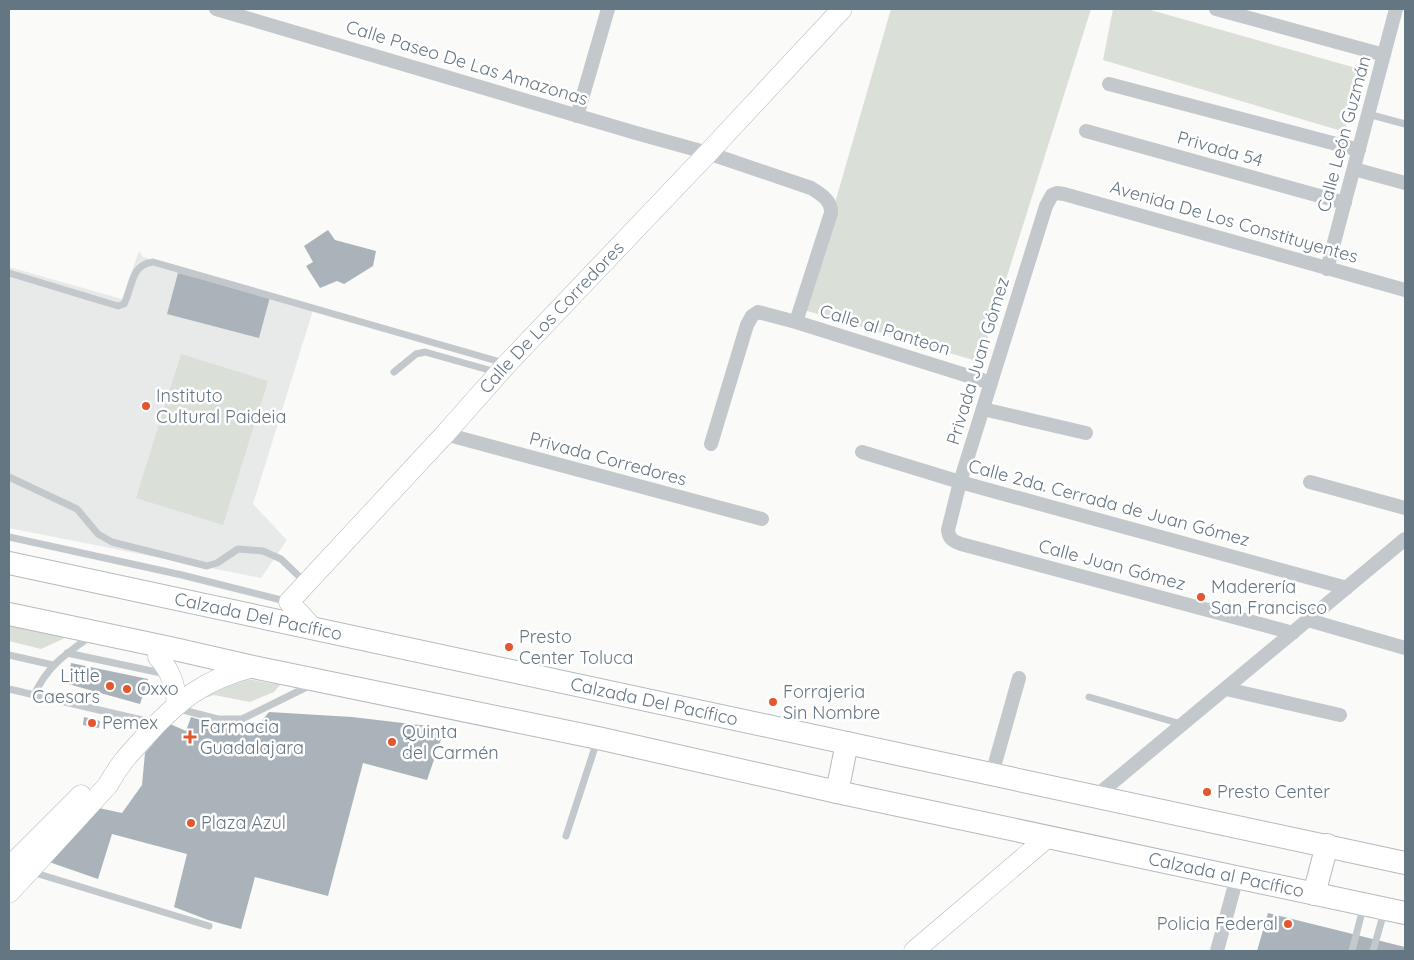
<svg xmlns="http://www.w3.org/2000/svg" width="1414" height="960" viewBox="0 0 1414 960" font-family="Quicksand,sans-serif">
<rect width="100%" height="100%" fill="#fafaf8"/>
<path fill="#e8e9e9" d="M139,251L143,257L314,307L253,504L287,540L261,578L9,528V267L122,299Z"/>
<path fill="#dadfd7" d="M891,9H1091L980,362L804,310Z
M1113,9H1147L1356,68L1345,132L1103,60Z
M181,354L268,381L223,525L136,498Z
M9,620L71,635L41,649L9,641Z
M237,677L280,685L274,692L250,702L214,695L205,698Z"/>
<path fill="#aab3b9" d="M328,230L335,240L376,251L373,266L344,284L337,281L320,288L306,266L313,262L304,246Z
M178,273L270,297L259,338L167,314Z
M71,663L148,679L140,704L68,684Z
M269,712L352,717L445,728L427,780L363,763L328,896L255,877L241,929L208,920L174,907L187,854L112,834L98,879L49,862L99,808L122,813L142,785L145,753L170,724L186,731L191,717L250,735Z
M84,717L100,721L99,728L83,725Z
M1268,913L1405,947V951H1257Z"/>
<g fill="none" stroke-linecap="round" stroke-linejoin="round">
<g stroke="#b3babf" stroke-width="21">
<g id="secondary">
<path id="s1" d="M314,629L289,602L445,434L507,364L708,153L842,9"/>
<path d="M170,648L158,657C171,671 175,685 177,704"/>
<path d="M9,867L81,795"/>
<path d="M9,893L108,785C118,766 129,754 143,739C176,702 204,679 253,667"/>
<path d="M914,951L1048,837"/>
</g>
</g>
<g stroke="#b5babe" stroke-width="24">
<g id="primary">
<path id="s2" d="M9,563L1405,863"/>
<path id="s3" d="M9,614L170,648L253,667L598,738L837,792L1405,913"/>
<path d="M837,792L847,743"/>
<path d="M1314,894L1327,845"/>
</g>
</g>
<path stroke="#c3c8cc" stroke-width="7" d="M1368,114L1405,124
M9,273L118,306L124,304C133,287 130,265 153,262L504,363
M394,372L416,354L425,352L496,372
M9,477L77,509L98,534L112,542L207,566L217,563L238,549L263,551L281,559L306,583
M9,537L182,575L289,602
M67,653L166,674
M9,655L53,665
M9,689L155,723
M34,695C48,665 66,654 91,636
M1089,697L1181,724
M179,709L218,719H242L311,685
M566,836L597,741
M32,872L209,926
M1352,951L1363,908
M1373,951L1384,912"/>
<path stroke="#c3c8cc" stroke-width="14" d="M216,9L636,133L708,153L811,188C821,194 832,201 831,213L796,322
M1216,9L1384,55
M1109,84L1359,150
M577,116L608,9
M1086,131L1345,203
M1354,169L1405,183
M1327,269L1396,9
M983,409L1086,433
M445,434L762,519
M711,444L747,325L752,316L758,312L796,322L991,383
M862,452L960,482L1347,588
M1310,482L1405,508
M1308,620L1405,648
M1293,633L961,544C953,541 949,539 948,530L960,482L1046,206L1052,195L1057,193L1064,194L1405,290
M1226,689L1340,715
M992,774L1019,678
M1095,797L1405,539
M1217,951L1237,877"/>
<use href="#secondary" stroke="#fff" stroke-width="20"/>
<use href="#primary" stroke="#fff" stroke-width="22"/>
</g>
<g fill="#e4572e" stroke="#fff" stroke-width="2">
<circle cx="146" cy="406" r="5"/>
<circle cx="1201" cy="597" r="5"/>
<circle cx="509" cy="647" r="5"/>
<circle cx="110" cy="686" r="5"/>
<circle cx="127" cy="689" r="5"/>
<circle cx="773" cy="702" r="5"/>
<circle cx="92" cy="723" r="5"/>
<path d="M187.5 729.5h5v5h5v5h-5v5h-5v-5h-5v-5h5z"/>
<circle cx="392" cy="742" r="5"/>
<circle cx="1207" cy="792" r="5"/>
<circle cx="191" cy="823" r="5"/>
<circle cx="1288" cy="924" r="5"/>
</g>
<g text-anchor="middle" stroke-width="5" stroke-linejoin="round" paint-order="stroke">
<g font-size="18" fill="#657683" stroke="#fff">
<text transform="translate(467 63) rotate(17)" y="6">Calle Paseo De Las Amazonas</text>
<text transform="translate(1344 134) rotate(-75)" y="6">Calle León Guzmán</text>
<text transform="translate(1220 149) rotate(16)" y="6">Privada 54</text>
<text transform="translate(1234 222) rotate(16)" y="6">Avenida De Los Constituyentes</text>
<text dy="6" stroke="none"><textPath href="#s1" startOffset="424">Calle De Los Corredores</textPath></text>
<text transform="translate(885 330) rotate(17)" y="6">Calle al Panteon</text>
<text transform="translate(978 361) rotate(-73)" y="6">Privada Juan Gómez</text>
<text transform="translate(608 459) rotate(15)" y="6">Privada Corredores</text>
<text transform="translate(1109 503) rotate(15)" y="6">Calle 2da. Cerrada de Juan Gómez</text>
<text transform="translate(1112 565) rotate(15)" y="6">Calle Juan Gómez</text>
<text dy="6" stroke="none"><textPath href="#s2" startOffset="255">Calzada Del Pacífico</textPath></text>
<text dy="6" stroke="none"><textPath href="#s2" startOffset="660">Calzada Del Pacífico</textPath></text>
<text dy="6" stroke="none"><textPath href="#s3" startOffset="1245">Calzada al Pacífico</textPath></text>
</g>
<g font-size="18" fill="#657683" stroke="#fff" text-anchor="start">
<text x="156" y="402">Instituto<tspan x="156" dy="21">Cultural Paideia</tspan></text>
<text x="1211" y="593">Maderería<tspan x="1211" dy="21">San Francisco</tspan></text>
<text x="519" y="643">Presto<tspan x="519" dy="21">Center Toluca</tspan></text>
<text x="100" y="682" text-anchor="end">Little<tspan x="100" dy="21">Caesars</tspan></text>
<text x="137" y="695">Oxxo</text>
<text x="783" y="698">Forrajeria<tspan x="783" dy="21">Sin Nombre</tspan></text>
<text x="102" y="729">Pemex</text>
<text x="200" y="733">Farmacia<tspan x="200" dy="21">Guadalajara</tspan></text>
<text x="402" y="738">Quinta<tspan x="402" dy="21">del Carmén</tspan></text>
<text x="1217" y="798">Presto Center</text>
<text x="201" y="829">Plaza Azul</text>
<text x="1278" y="930" text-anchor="end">Policia Federal</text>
</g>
</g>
<rect width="1414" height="960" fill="none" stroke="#657683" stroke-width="20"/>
</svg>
